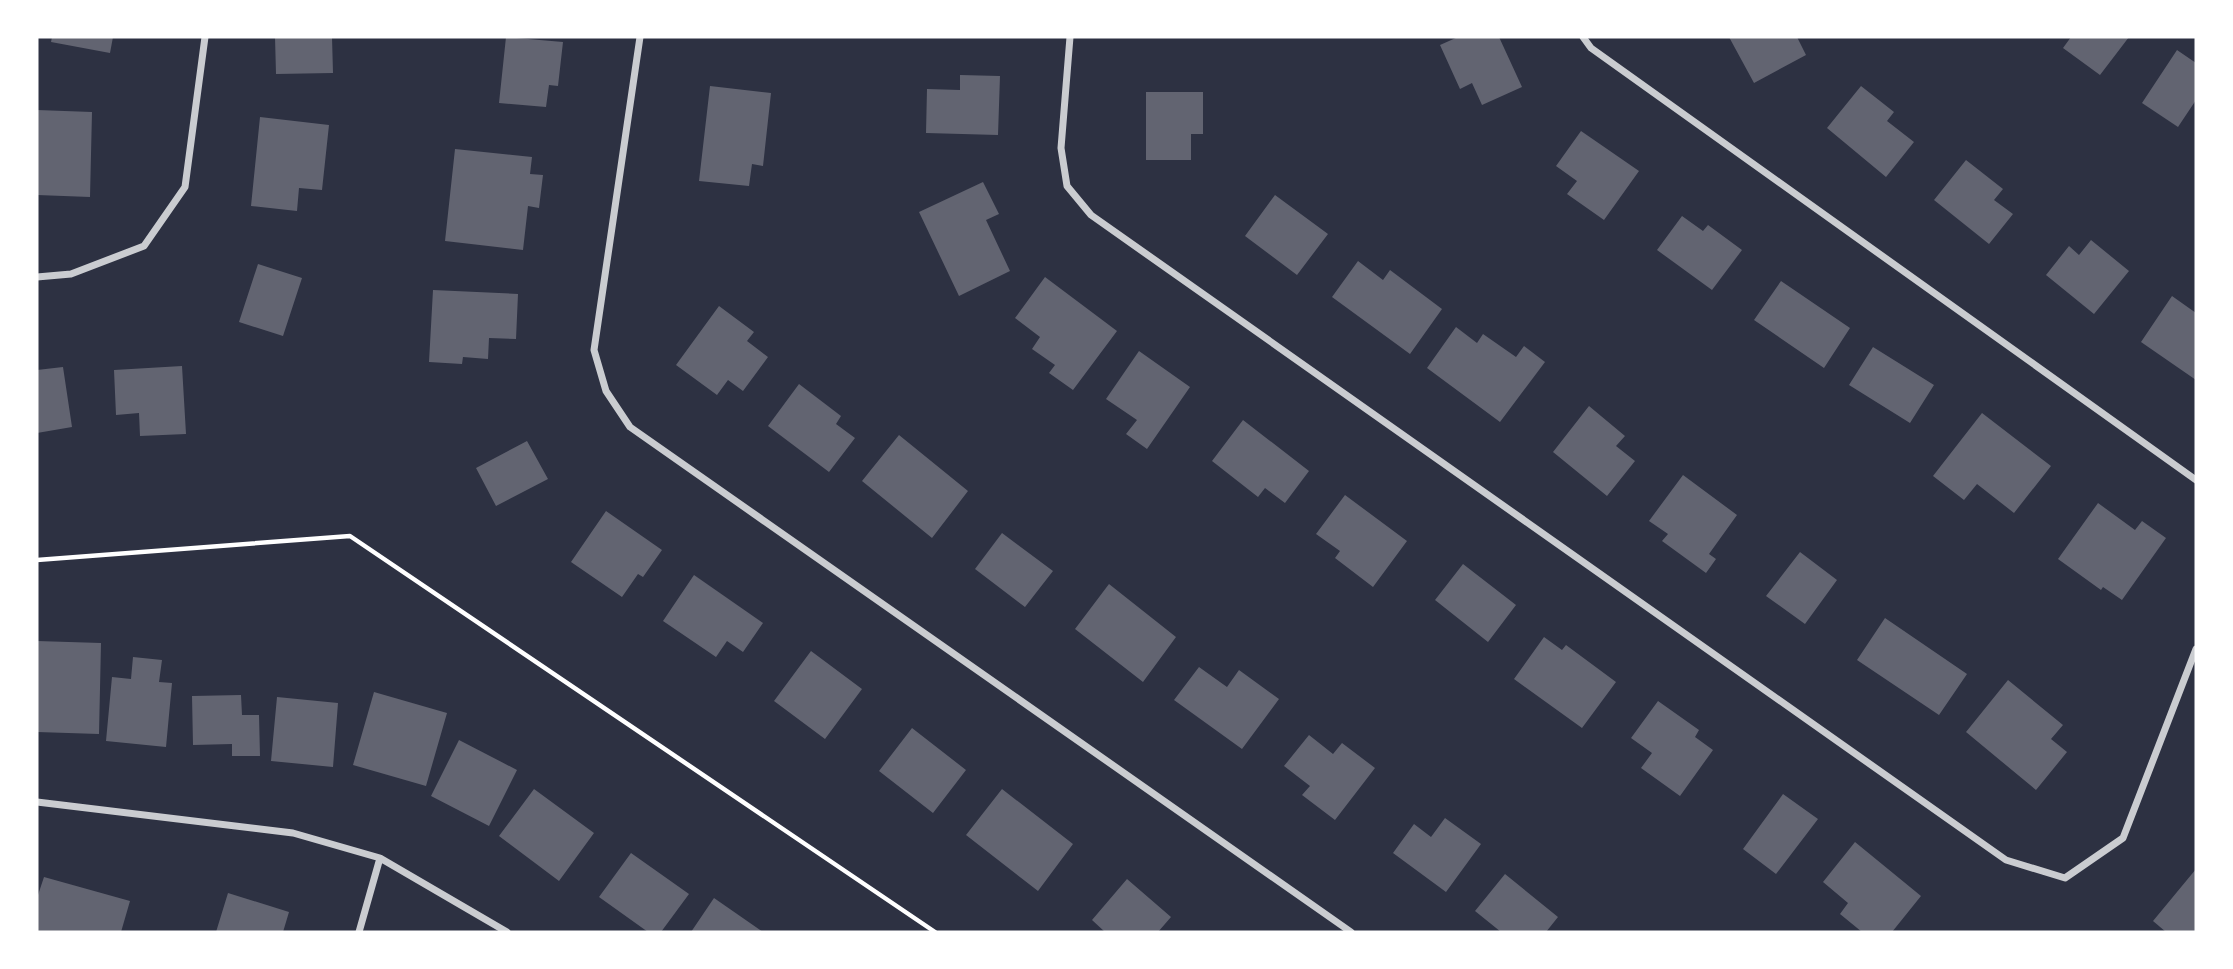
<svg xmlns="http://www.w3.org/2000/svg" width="2233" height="969" viewBox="0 0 2233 969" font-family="Mulish,sans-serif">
<rect width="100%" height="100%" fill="#2d3142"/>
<path fill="#626471" d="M52,37H113L110,53L51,42Z
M275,37H332L333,73L276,74Z
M506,37L563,42L558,86L549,85L546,107L499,103Z
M1458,37H1499L1522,87L1482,105L1472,83L1460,89L1440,45Z
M1729,37H1797L1806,55L1754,83Z
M2071,37H2129L2100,75L2063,48Z
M2177,50L2196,63V100L2178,127L2142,103Z
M960,75L1000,76L998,135L926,133L927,89L960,90Z
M710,86L771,93L763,166L752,164L749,186L699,181Z
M1861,86L1894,112L1887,121L1914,142L1886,177L1827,128Z
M1146,92H1203V134H1191V160H1146Z
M37,110L92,112L90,197L37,195Z
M260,117L329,125L322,190L299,188L297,211L251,206Z
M1581,131L1639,171L1604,220L1567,194L1577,181L1556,166Z
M455,149L532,157L530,174L543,175L539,208L528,206L523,250L445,241Z
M1966,160L2003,189L1994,200L2013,214L1989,244L1934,200Z
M983,182L999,214L986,220L1010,271L959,296L919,212Z
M1275,195L1328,234L1297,275L1245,236Z
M1682,216L1703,231L1708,225L1742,250L1712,290L1657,250Z
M2091,240L2129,271L2094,314L2046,275L2069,246L2079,255Z
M1358,261L1383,280L1390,270L1442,309L1410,354L1332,297Z
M258,264L302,278L283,336L239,322Z
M1045,277L1117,331L1073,390L1049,373L1055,365L1032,349L1040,337L1015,318Z
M1781,281L1850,328L1824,368L1754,320Z
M433,290L518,294L516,339L489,338L488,359L463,357L462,364L429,362Z
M2172,296L2196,313V380L2141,342Z
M719,306L754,332L747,341L768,357L743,391L728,380L717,395L676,365Z
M1456,327L1477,343L1483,334L1516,357L1524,346L1545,362L1500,422L1427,368Z
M1873,347L1934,385L1910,423L1849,385Z
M1139,351L1190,387L1147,449L1126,434L1137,420L1106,399Z
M182,366L186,434L140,436L139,413L116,415L114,370Z
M63,367L72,427L37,433V370Z
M799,384L841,416L836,424L855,438L829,472L768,426Z
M1589,406L1625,436L1616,446L1635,461L1607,496L1553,452Z
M1982,413L2051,466L2014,513L1977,484L1964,500L1933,476Z
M1243,420L1309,471L1285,503L1265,488L1258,497L1212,461Z
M899,435L968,491L932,538L862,481Z
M527,441L548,479L496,506L476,468Z
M1683,475L1737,515L1709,554L1716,559L1706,573L1662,541L1668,534L1649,521Z
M1345,495L1407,541L1373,587L1335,558L1340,551L1316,534Z
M2098,503L2135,530L2142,521L2166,538L2122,600L2103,587L2101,590L2058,559Z
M606,511L662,550L643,577L638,574L622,597L571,562Z
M1002,533L1053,571L1025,607L975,569Z
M1800,552L1837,580L1805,624L1766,596Z
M1463,564L1516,605L1488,642L1435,600Z
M694,575L763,623L743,652L727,641L716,657L663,621Z
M1109,584L1176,637L1143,682L1075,629Z
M1885,618L1967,674L1939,715L1857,660Z
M1544,637L1562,650L1566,645L1616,682L1582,728L1514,679Z
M37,641L101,643L99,734L37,732Z
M811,651L862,689L825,739L774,701Z
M133,657L162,660L159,682L172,683L166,747L106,741L112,677L131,679Z
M1199,667L1227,687L1239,670L1279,699L1242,749L1174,700Z
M2008,680L2063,725L2051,739L2067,752L2036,790L1966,732Z
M374,692L447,713L426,786L353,765Z
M241,695L242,715H259L260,756H232V744L193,745L192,696Z
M277,697L338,703L333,767L271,761Z
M1658,701L1699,730L1695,737L1713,750L1680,796L1641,768L1652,753L1631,738Z
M912,728L966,770L933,813L879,771Z
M1309,735L1333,754L1342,743L1375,768L1335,820L1302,795L1310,786L1284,766Z
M459,740L517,770L489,826L431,796Z
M534,789L594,833L559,881L499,836Z
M1002,789L1073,844L1038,891L966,835Z
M1783,794L1818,819L1776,874L1743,849Z
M1445,818L1481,844L1446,892L1393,853L1414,824L1431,837Z
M1855,842L1921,896L1892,932H1862L1840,914L1848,903L1823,882Z
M631,853L689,894L661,932H648L599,897Z
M2196,869V932H2166L2153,921Z
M1505,874L1558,917L1546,932H1501L1475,911Z
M44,877L130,901L121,932H37V898Z
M1127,879L1171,917L1158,932H1105L1092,920Z
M228,893L289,912L283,932H216Z
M714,898L763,932H691Z"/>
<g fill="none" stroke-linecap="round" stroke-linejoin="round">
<path stroke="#fff" stroke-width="4.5" d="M37,560L350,536L935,932"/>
<path stroke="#caccd0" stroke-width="7" d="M640,37L594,350L606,391L630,427L1351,932
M1070,37L1061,148L1067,186L1091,215L2006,860L2065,878L2123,838L2196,649
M1583,37L1591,48L2196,480
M37,277L71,274L144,246L185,187L205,37
M37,802L293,833L380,858L507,932
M359,932L380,858"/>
</g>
<rect width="2233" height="969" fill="none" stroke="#ffffff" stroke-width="77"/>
</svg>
